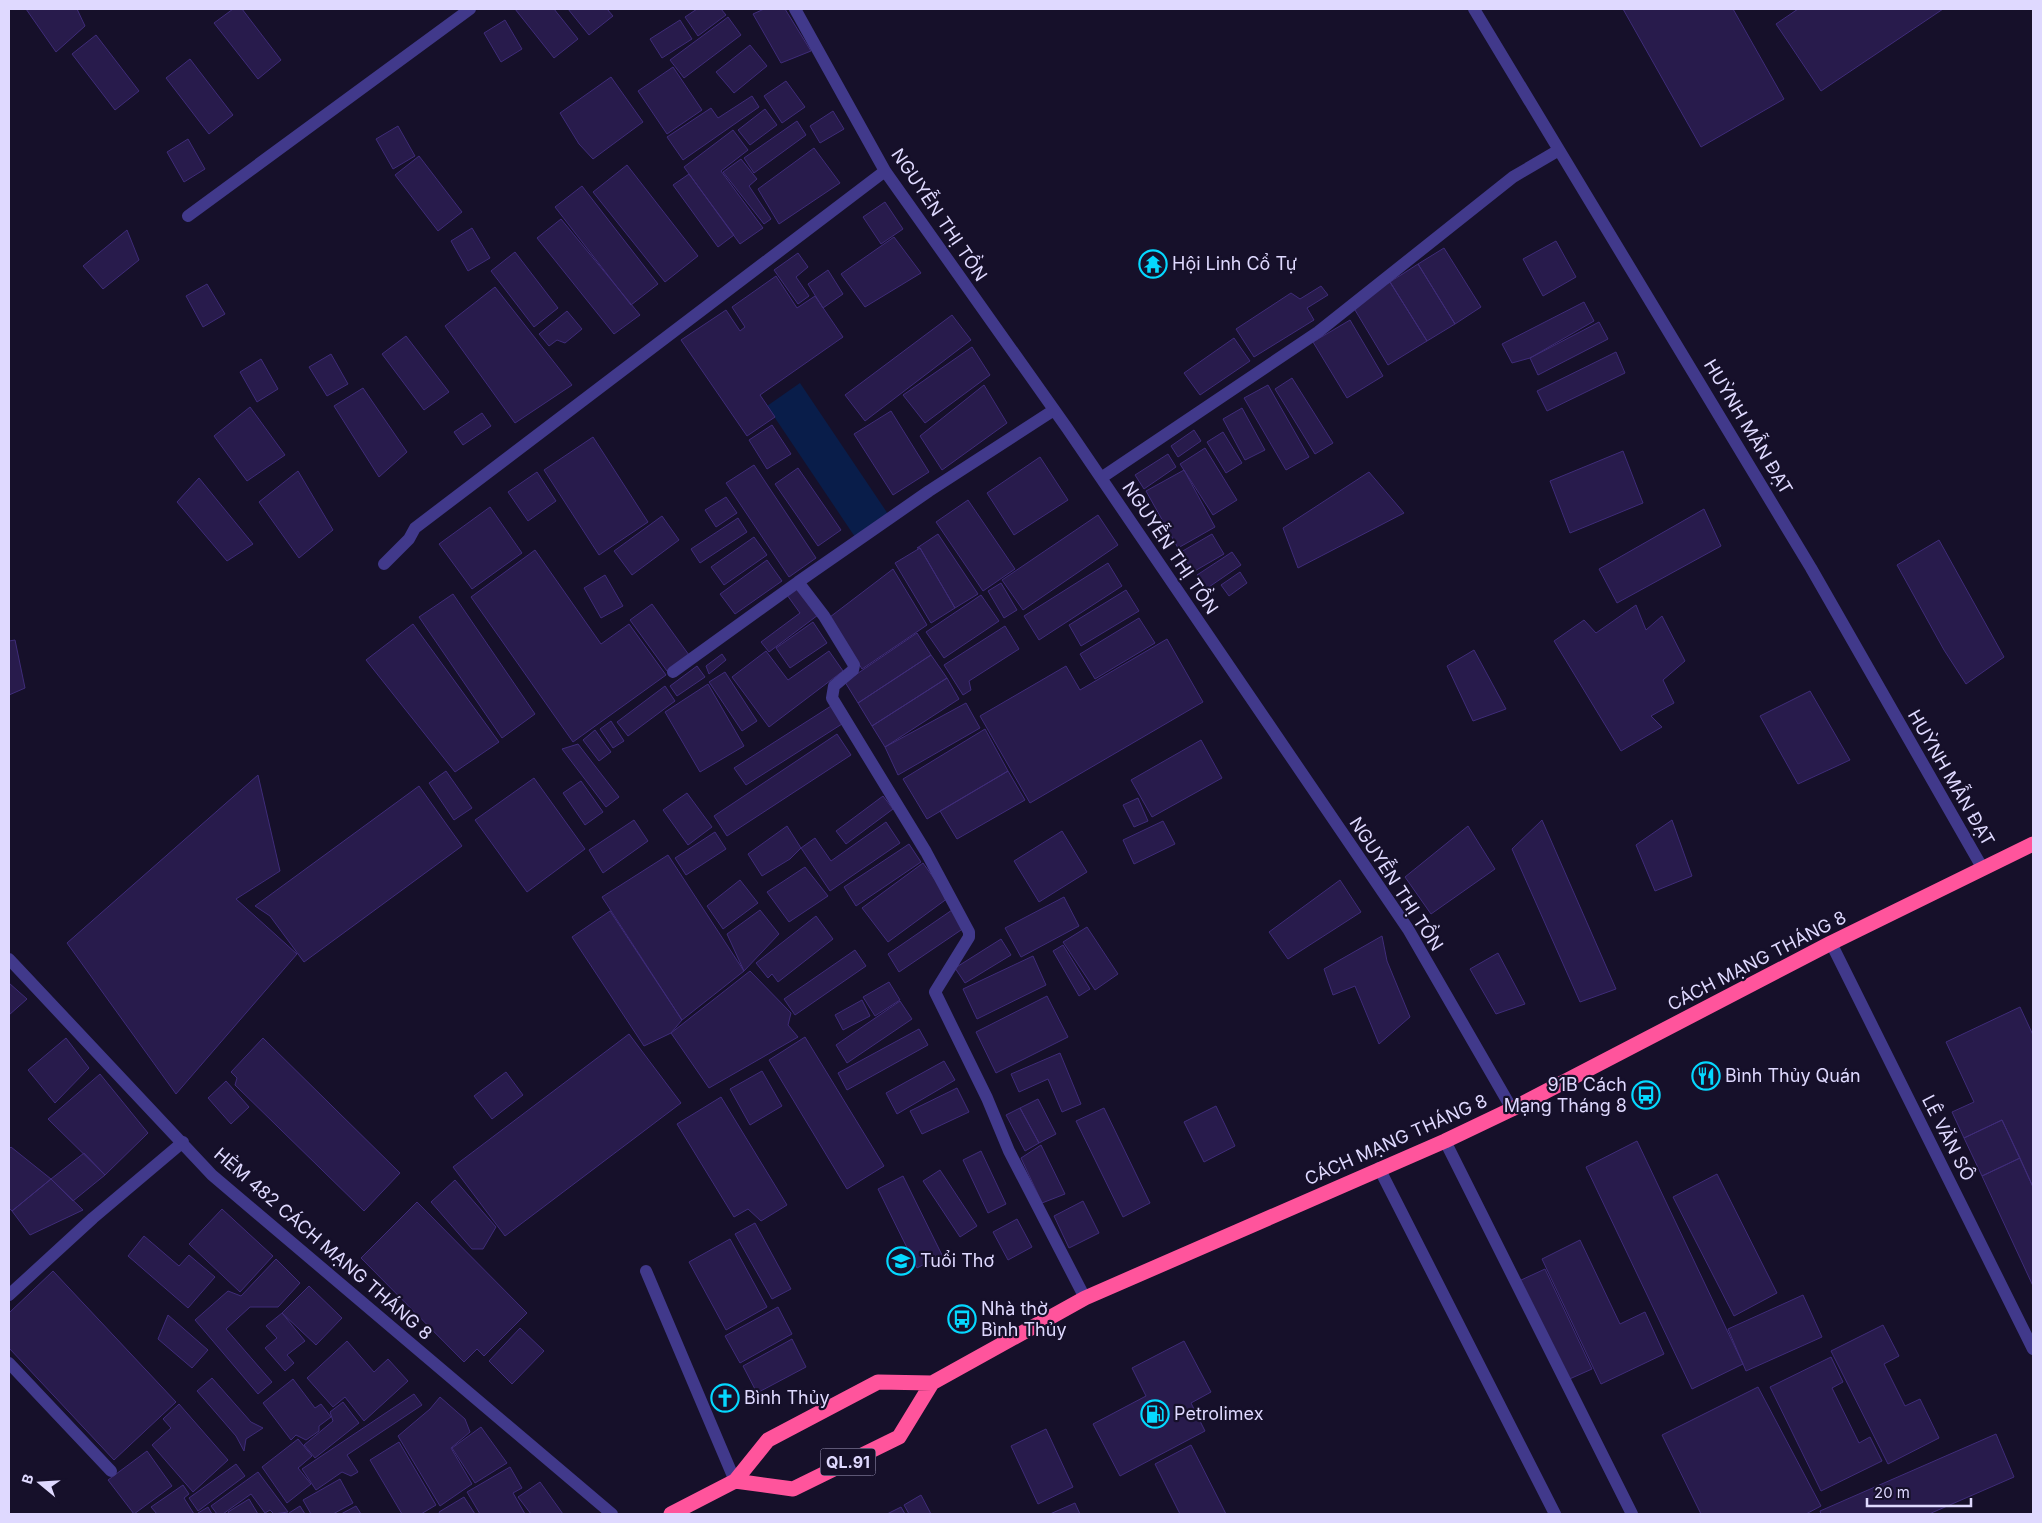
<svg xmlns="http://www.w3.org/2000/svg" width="2042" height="1523" viewBox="0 0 2042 1523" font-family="Inter,sans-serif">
<rect width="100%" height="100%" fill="#16102a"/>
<path fill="#091d4a" d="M800,383L888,514L855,537L767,406Z"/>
<path fill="#281b4c" stroke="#3f2c79" d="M26,9H77L85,26L56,52Z
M233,9H242L281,60L258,79L214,23Z
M515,9H554L578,39L554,58Z
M568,9H607L613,16L589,35Z
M697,9H721L726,15L698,36L685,17Z
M764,9H785L811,51L781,63L753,14Z
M1623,9H1733L1784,99L1701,147Z
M1798,9H1943L1821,91L1776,24Z
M728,17L741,35L684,78L670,60Z
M505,20L522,49L501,62L484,33Z
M680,20L692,39L662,58L650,39Z
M96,35L139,91L115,110L72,54Z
M750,45L767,66L734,93L716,72Z
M190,59L233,115L209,134L166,78Z
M673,67L702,110L667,134L638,91Z
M611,77L643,122L593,159L579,144L560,113Z
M786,81L805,107L782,123L764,96Z
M752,96L759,107L683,160L667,137L711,108L718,118Z
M765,109L777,125L750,145L738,130Z
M833,111L844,129L820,143L810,126Z
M797,121L806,135L754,173L744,158Z
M398,126L415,156L393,169L376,139Z
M733,130L748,150L721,171L763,228L740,244L684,167Z
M188,139L205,169L184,182L167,152Z
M814,148L840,183L779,224L758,189Z
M419,156L462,212L438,231L395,175Z
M741,159L757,179L749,186L771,219L764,224L723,172Z
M627,165L698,256L665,282L593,192Z
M689,174L734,235L718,247L673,185Z
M582,186L658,284L631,305L555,207Z
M885,202L903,229L881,244L863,217Z
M561,219L640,315L614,334L537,238Z
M472,228L490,258L468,271L451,241Z
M127,230L139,260L103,289L83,266Z
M894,237L921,273L865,307L841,274Z
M1556,241L1576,277L1543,296L1523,259Z
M1444,248L1481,307L1455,324L1418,264Z
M515,252L558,308L534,327L491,271Z
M798,253L808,267L796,277L809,296L798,304L774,270Z
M1418,264L1455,324L1427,341L1390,282Z
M828,270L843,294L823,308L808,284Z
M776,276L797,308L815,296L843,337L760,395L775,417L747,436L681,340L726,310L740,331L745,327L732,307Z
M1390,282L1427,341L1388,365L1352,305Z
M207,284L225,314L203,327L186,296Z
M1321,286L1328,295L1307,308L1314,320L1254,357L1236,329L1291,293L1300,299Z
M495,287L572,385L515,423L445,326Z
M1584,302L1594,321L1530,358L1512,363L1502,344Z
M567,311L582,329L565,343L557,340L549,346L539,334Z
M952,315L971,340L865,421L845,395Z
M1350,320L1383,376L1347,398L1313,342Z
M1599,322L1608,339L1538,375L1530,358Z
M406,336L449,392L424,410L382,354Z
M1234,338L1250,361L1200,395L1184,373Z
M972,347L990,375L925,423L903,395Z
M1616,352L1625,373L1547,411L1537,391Z
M331,354L348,384L327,396L309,367Z
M261,359L278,389L257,402L240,372Z
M1292,378L1333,443L1315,454L1275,389Z
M984,385L1007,423L942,470L920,436Z
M1268,385L1309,457L1286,470L1244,398Z
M363,388L407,452L379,477L334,406Z
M250,407L285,455L247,481L214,436Z
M1242,408L1265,450L1245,460L1223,419Z
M891,411L929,472L893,495L854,434Z
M482,413L491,426L463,445L454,432Z
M772,425L791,454L767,469L749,440Z
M1194,430L1201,441L1178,457L1171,446Z
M1223,432L1242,463L1226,473L1207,442Z
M593,437L648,522L599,555L544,470Z
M1205,448L1237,500L1213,515L1180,464Z
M1623,451L1643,503L1570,533L1550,481Z
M1168,454L1176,467L1144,489L1135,475Z
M1040,457L1068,500L1014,535L987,493Z
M754,465L816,558L789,577L726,483Z
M798,468L841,530L818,546L775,484Z
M1184,470L1215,527L1178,548L1146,491Z
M298,471L333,530L299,558L259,502Z
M537,472L556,501L528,521L508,492Z
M1369,472L1404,513L1298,568L1283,528Z
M199,478L253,544L227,561L177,502Z
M726,497L737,513L716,527L705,510Z
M968,500L1015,569L983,591L936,522Z
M490,507L522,553L472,589L439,544Z
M1704,509L1721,546L1617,603L1599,569Z
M1098,515L1118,545L1023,610L1002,580Z
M662,516L679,540L632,575L614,551Z
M738,518L747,532L700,563L691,549Z
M938,534L978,594L955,608L920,548H917Z
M1212,534L1224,554L1193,572L1181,552Z
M754,537L767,555L724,585L711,567Z
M1939,540L2004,657L1966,684L1944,650L1897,565Z
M920,548L955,608L931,623L895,563Z
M535,550L601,644L629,624L666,675L573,742L471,597Z
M1232,552L1241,565L1206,589L1197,575Z
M767,560L782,581L735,614L720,594Z
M1108,563L1122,586L1039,640L1024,616Z
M893,569L927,625L862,669L830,617Z
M1240,572L1247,583L1229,596L1221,585Z
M605,575L623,606L601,618L584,588Z
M1001,583L1017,610L1004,618L988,591Z
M797,587L818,615L769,652L761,642L800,613L787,595Z
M1126,590L1139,611L1081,646L1069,625Z
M453,594L535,714L502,738L419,617Z
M981,595L999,621L944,658L926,632Z
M652,604L689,655L667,671L630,620Z
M1636,605L1646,630L1662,616L1685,661L1663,680L1674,703L1651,716L1662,727L1621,751L1554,641L1584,620L1596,633Z
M1139,618L1155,643L1095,679L1080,654Z
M813,622L827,643L790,668L776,648Z
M413,624L499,742L455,772L366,660Z
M1005,626L1019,649L969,681L971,690L963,695L944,665Z
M917,633L931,655L858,703L845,682Z
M1167,639L1203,702L1030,803L980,716L1066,666L1080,690Z
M15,640L25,688L9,695V641Z
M1474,650L1506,709L1473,721L1447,666Z
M766,651L788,680L829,651L843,671L769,727L732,677Z
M722,654L726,660L709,674L706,666Z
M931,655L947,678L872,726L858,703Z
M697,666L705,677L677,696L670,686Z
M725,672L757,721L742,731L709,682Z
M947,678L959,699L885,747L872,726Z
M708,684L744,746L700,772L665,712Z
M665,686L675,701L628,736L617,722Z
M1810,691L1850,760L1798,784L1760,716Z
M966,703L980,728L898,775L885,747Z
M831,706L842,724L746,785L734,768Z
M611,721L624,741L613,748L600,729Z
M985,729L1008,771L927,819L903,779Z
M595,730L611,752L599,761L583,740Z
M837,734L851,755L727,836L714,816Z
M1201,740L1222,778L1152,817L1131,780Z
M578,744L619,797L606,807L562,749Z
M446,771L472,808L454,820L429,783Z
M1008,771L1025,800L957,839L940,811Z
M258,775L280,871L236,899L297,954L176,1094L67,943Z
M534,778L585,849L527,892L475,820Z
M581,781L603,812L585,825L563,793Z
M419,786L462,846L304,962L270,916L255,906Z
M687,793L712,827L688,845L663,810Z
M883,796L893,809L846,844L836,831Z
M1138,798L1148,821L1134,827L1123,805Z
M634,820L648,841L603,873L589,850Z
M1542,820L1616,989L1580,1002L1512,849Z
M1672,820L1692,876L1655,891L1636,845Z
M1163,821L1175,844L1134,864L1123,840Z
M886,822L900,843L830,891L801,848L815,838L831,861Z
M787,826L801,848L790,859L762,876L748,854Z
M1468,826L1495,869L1431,914L1405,877Z
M1062,831L1087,872L1039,902L1014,861Z
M715,832L726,849L686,875L675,858Z
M909,844L921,862L856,906L844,887Z
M668,855L744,971L682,1020L602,897Z
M923,863L948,898L888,942L862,908Z
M805,867L828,896L789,922L767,892Z
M740,880L758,903L723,929L707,906Z
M1340,880L1361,912L1288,959L1269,932Z
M1064,897L1079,926L1021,957L1005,928Z
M760,910L779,934L744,971L727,934Z
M952,910L964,928L899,972L888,954Z
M610,911L682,1020L671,1033L644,1046L572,937Z
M816,916L833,939L778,982L772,974L768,978L756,963Z
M1087,927L1118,974L1095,990L1063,942Z
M1382,936L1387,961L1410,1017L1379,1044L1355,986L1333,995L1324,969Z
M1001,939L1011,955L965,983L955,968Z
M1063,945L1090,989L1079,996L1053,951Z
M855,950L866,966L795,1015L784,999Z
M1498,953L1525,1004L1496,1014L1470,969Z
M1033,956L1046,985L977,1019L963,989Z
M750,971L791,1013L788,1025L798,1037L709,1088L671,1033Z
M889,982L900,1000L875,1016L863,997Z
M9,983L27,999L9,1015Z
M1047,996L1068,1037L996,1073L976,1032Z
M862,1000L870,1016L843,1030L835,1015Z
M900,1001L912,1019L847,1063L836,1045Z
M2020,1007L2033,1035V1187L2002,1120L1964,1138L1952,1112L1974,1102L1946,1042Z
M919,1029L928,1045L847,1090L838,1073Z
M629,1034L681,1103L505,1236L453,1167Z
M805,1037L884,1166L847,1189L769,1060Z
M66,1038L89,1068L55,1103L28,1070Z
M263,1038L400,1173L364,1211L235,1085L237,1078L231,1072Z
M1060,1053L1081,1104L1062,1112L1048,1079L1019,1092L1011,1074Z
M944,1061L955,1080L897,1114L886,1093Z
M762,1071L782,1106L750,1125L730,1089Z
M506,1072L523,1095L492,1119L474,1096Z
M100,1074L148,1133L105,1175L48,1119Z
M226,1081L249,1107L231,1124L208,1098Z
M957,1088L969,1112L922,1134L910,1111Z
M721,1097L787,1205L761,1221L748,1209L734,1217L677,1124Z
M1038,1099L1056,1134L1039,1143L1020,1108Z
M1216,1106L1235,1146L1204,1162L1184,1122Z
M1020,1108L1039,1143L1025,1151L1006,1115Z
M1104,1108L1150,1203L1123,1217L1076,1121Z
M2002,1120L2020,1158L1982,1176L1964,1138Z
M1637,1141L1743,1364L1692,1389L1586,1167Z
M1041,1145L1065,1194L1042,1203L1021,1158Z
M11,1147L51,1179L12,1211L9,1208V1149Z
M981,1151L1006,1204L988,1213L963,1160Z
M84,1153L105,1175L73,1201L51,1179Z
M2020,1158L2033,1187V1286L1982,1176Z
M940,1170L977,1226L960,1237L923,1181Z
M1717,1174L1777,1293L1734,1316L1673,1197Z
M903,1176L942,1255L917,1268L878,1189Z
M51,1179L83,1210L30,1235L12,1211Z
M455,1180L496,1227L483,1249H472L431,1202Z
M1083,1201L1099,1233L1069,1248L1054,1216Z
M417,1202L527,1313L484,1356L477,1349L464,1362L361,1258Z
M222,1209L273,1256L240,1292L189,1244Z
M1017,1219L1032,1247L1008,1260L993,1232Z
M755,1223L791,1289L772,1299L735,1234Z
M144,1236L179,1266L189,1255L215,1277L188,1308L128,1256Z
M730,1239L767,1307L726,1330L689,1262Z
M1580,1240L1620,1324L1645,1312L1664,1354L1601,1384L1542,1259Z
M276,1259L300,1283L278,1307H250L226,1329L272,1382L258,1394L195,1320L228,1291L241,1296Z
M1545,1269L1592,1369L1565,1381L1519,1281Z
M53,1271L176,1402L114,1460L9,1348V1313Z
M309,1286L342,1318L316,1345L282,1313Z
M1803,1295L1822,1337L1746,1371L1728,1329Z
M778,1307L792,1334L740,1363L725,1336Z
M282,1313L305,1341L287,1355L294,1363L285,1371L265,1348L277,1338L266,1326Z
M168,1315L208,1350L192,1368L158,1339Z
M1883,1325L1899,1356L1884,1364L1905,1406L1920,1399L1939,1438L1888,1464L1831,1351Z
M520,1328L544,1351L512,1384L489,1361Z
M792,1339L806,1367L757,1393L743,1366Z
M347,1341L374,1372L388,1359L408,1381L364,1421L345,1397L333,1407L307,1378Z
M1184,1341L1211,1392L1191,1403L1205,1431L1120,1476L1093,1424L1146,1396L1132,1368Z
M1831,1357L1843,1382L1832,1388L1859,1443L1870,1437L1882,1461L1821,1491L1770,1387Z
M212,1378L251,1422L263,1428L246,1439L244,1451L236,1436L197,1391Z
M293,1379L315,1408L321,1404L331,1417L319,1426V1431L306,1440L296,1435L291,1440L263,1403Z
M1758,1387L1821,1506L1806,1514H1701L1662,1435Z
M414,1394L422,1405L347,1455L358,1472L351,1476L342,1472L316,1490L302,1469Z
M440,1397L465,1419L470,1432L451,1448L472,1484L440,1506L398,1436L430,1409Z
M343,1402L359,1423L315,1458L304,1445L333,1421L330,1412Z
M179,1404L228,1460L193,1492L152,1445L171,1428L163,1419Z
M481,1427L507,1463L475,1483L452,1448Z
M1046,1429L1073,1487L1038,1504L1011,1446Z
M1996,1434L2014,1477L1929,1514H1821L1820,1511Z
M298,1439L312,1456L298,1468L311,1484L287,1503L262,1467Z
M399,1442L436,1505L421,1514H402L370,1460Z
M1191,1445L1226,1514H1180L1155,1464Z
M147,1451L172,1486L134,1514L108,1480Z
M236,1464L245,1476L198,1511L189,1498Z
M510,1467L522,1488L513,1493L525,1514H480L467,1492Z
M258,1472L288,1512L274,1514L270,1510L265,1513L251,1494L223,1514H217L211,1506Z
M340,1479L353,1503L333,1514H311L303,1500Z
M540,1482L563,1514H531L518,1497Z
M183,1485L189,1494L184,1498L194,1514H157L151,1507Z
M921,1495L931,1514H909L904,1505Z
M464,1497L475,1514H440L439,1512Z
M249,1499L258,1514H229L228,1512Z
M1075,1503L1080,1514H1050Z
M300,1506L305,1514H290L289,1513Z
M356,1506L361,1514H341Z
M208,1507L212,1514H199L198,1513Z
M901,1507L905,1514H887Z"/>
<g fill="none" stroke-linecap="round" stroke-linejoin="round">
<path stroke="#41398b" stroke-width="12" d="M795,9L885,171L1067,428L1408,929L1512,1109
M1474,9L1811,568L1983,869
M188,216L470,9
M1054,410L929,491L798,582L824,616L854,665L853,670L834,686L832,698L926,852L969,932V937L935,992L987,1098L1009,1151L1085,1298
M1101,478L1318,332L1513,177L1559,150
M384,564L409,539L415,528L885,171
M673,672L798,582
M1831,943L2033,1349
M9,959L212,1175L612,1514
M1445,1141L1632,1514
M1379,1168L1555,1514
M646,1271L735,1481
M9,1295L93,1218L183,1142
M9,1363L111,1471"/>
<path stroke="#ff549c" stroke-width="15" d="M735,1481L793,1489L899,1437L932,1383
M671,1514L735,1481L768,1440L878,1382L932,1383L1085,1298L1445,1141L1512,1109L1831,943L2033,844"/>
</g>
<defs>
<g id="temple-ring" transform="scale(1.4375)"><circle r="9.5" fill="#16102a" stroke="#05d8ff" stroke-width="1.5"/><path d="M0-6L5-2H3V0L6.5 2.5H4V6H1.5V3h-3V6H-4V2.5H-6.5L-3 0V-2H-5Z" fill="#05d8ff"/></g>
<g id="restaurant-ring" transform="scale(1.4375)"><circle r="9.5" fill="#16102a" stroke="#05d8ff" stroke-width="1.5"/><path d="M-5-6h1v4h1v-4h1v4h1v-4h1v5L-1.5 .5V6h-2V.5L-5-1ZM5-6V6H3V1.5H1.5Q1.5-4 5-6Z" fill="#05d8ff"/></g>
<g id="bus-ring" transform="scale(1.4375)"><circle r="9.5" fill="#16102a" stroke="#05d8ff" stroke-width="1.5"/><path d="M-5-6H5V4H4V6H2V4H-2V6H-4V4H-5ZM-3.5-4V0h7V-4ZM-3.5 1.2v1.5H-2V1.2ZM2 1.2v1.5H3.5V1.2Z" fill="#05d8ff"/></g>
<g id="school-ring" transform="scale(1.4375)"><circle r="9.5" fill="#16102a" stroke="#05d8ff" stroke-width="1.5"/><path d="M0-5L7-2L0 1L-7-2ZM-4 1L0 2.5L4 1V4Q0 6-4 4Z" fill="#05d8ff"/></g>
<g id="church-ring" transform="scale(1.4375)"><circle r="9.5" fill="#16102a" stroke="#05d8ff" stroke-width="1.5"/><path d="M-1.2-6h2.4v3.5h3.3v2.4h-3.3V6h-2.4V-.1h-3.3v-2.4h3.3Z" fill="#05d8ff"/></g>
<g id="fuel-ring" transform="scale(1.4375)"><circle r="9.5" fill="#16102a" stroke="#05d8ff" stroke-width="1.5"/><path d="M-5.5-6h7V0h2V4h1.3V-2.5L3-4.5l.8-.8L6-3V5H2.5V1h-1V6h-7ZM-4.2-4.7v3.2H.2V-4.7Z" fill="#05d8ff"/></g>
</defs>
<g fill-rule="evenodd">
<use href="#temple-ring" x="1153" y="264"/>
<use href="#restaurant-ring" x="1706" y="1076"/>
<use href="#bus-ring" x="1646" y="1095"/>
<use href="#school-ring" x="901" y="1261"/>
<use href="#bus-ring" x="962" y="1319"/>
<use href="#church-ring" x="725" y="1398"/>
<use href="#fuel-ring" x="1155" y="1414"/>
</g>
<g text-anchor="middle" stroke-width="4.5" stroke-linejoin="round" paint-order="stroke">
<rect fill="#16102a" stroke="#a39dbf" stroke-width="1" x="820.5" y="1448.5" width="55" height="27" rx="4"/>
<g font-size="16" font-weight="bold" fill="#dfd9ff">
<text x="848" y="1468">QL.91</text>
</g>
<g font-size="18" fill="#dfd9ff" stroke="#16102a">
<text transform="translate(939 215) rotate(56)" y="6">NGUYỄN THỊ TỒN</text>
<text transform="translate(1748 427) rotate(59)" y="6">HUỲNH MẪN ĐẠT</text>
<text transform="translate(1170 548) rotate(56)" y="6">NGUYỄN THỊ TỒN</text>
<text transform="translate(1951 778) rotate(60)" y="6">HUỲNH MẪN ĐẠT</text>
<text transform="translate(1396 884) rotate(57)" y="6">NGUYỄN THỊ TỒN</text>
<text transform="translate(1757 961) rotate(-27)" y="6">CÁCH MẠNG THÁNG 8</text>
<text transform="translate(1948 1138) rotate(63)" y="6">LÊ VĂN SÔ</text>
<text transform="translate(1396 1140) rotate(-24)" y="6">CÁCH MẠNG THÁNG 8</text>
<text transform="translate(323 1244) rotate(41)" y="6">HẺM 482 CÁCH MẠNG THÁNG 8</text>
</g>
<g font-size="18" fill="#dfd9ff" stroke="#16102a" text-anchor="start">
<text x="1172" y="270">Hội Linh Cổ Tự</text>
<text x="1725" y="1082">Bình Thủy Quán</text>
<text x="1627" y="1091" text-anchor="end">91B Cách<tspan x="1627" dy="21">Mạng Tháng 8</tspan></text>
<text x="920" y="1267">Tuổi Thơ</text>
<text x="981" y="1315">Nhà thờ<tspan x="981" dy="21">Bình Thủy</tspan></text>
<text x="744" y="1404">Bình Thủy</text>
<text x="1174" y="1420">Petrolimex</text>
</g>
</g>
<rect width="2042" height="1523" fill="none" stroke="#dfd9ff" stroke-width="20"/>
<g transform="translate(40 1483) rotate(288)" stroke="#16102a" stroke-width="4" paint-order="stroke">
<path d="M0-4L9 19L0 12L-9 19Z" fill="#dfd9ff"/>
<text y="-8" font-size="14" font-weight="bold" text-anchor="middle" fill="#dfd9ff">B</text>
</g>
<path d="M1867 1498v8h104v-8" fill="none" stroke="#dfd9ff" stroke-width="2.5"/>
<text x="1874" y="1498" font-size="15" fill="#dfd9ff" stroke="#16102a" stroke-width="4" paint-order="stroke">20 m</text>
</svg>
